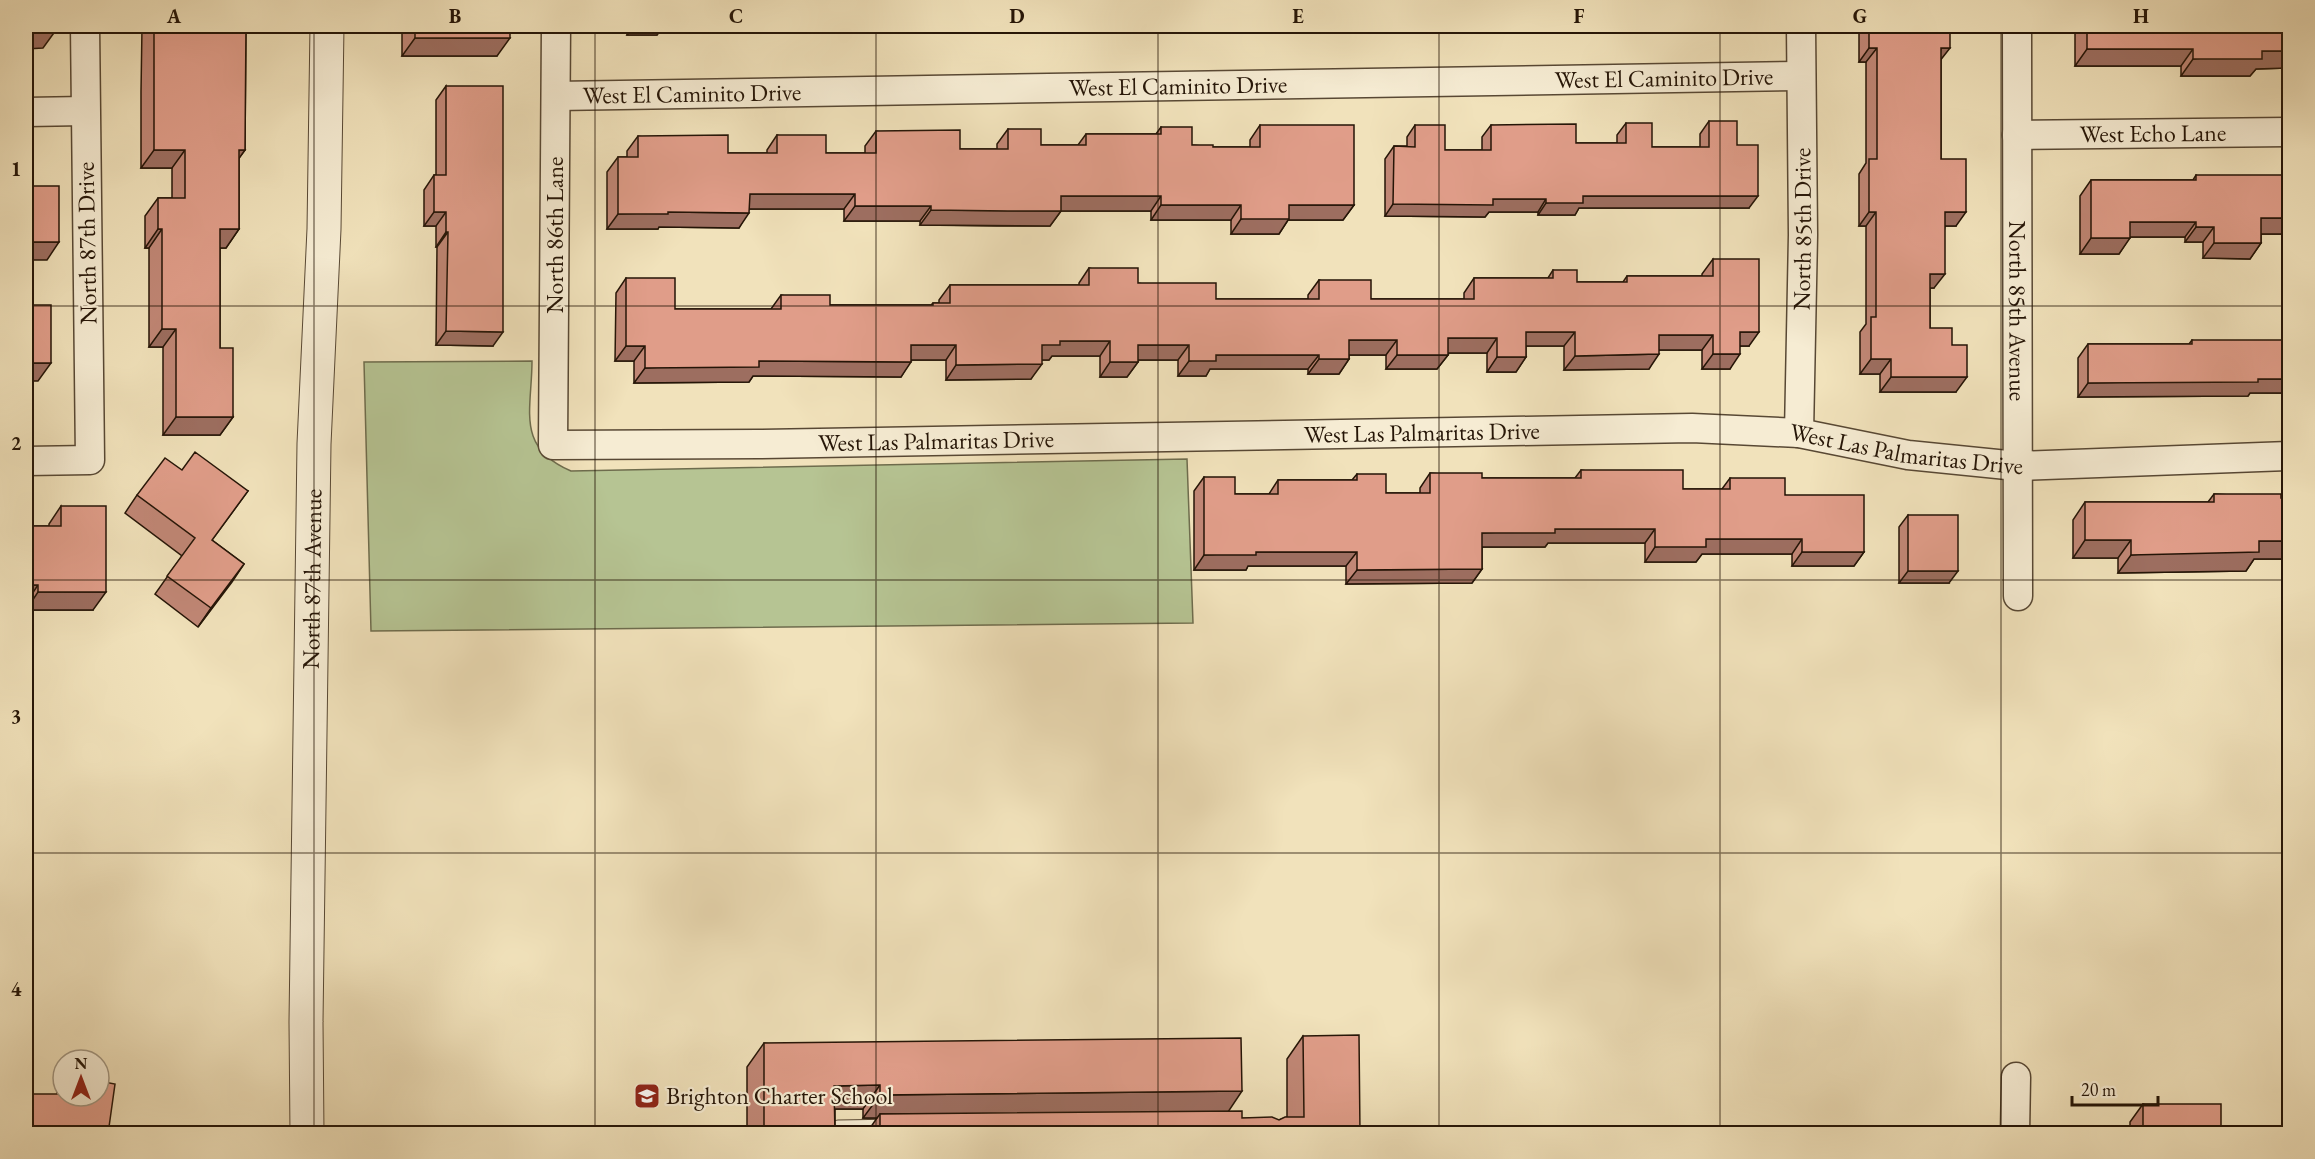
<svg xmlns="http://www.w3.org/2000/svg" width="2315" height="1159" viewBox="0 0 2315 1159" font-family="'EB Garamond',serif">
<rect width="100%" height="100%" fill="#f1e2bb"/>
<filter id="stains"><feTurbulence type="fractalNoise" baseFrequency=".00333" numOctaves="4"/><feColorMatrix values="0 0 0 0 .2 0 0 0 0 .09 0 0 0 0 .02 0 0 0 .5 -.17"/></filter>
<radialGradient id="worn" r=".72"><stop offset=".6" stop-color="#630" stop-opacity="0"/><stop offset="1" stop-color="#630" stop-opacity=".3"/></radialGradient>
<path fill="#b6c493" stroke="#6e6c4d" stroke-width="1.5" d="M532,361C532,410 515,447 571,471L1187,459L1193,623L371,631L364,362Z"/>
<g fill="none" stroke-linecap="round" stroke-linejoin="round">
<g stroke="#584834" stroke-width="17">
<path id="service" d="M838,1134V1128L901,1127"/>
</g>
<g stroke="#584834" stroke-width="31">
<g id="minor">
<path id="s1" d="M556,26L553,445L759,444L1692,428L1799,433L1908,455L2017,466L2290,456"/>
<path id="s2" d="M2017,26L2018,596"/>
<path id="s3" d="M556,96L1801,76"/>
<path d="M26,112L85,111"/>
<path id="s4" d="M2017,135L2290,132"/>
<path id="s5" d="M1799,433L1803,235L1801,26"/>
<path d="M26,461L90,460L85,26"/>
<path d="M2015,1134L2016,1077"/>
</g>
</g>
<g stroke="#584834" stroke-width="35">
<g id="tertiary">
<path id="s6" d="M307,1134L306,1022L314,444L324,229L327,26"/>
</g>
</g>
<use href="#service" stroke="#f6ecd3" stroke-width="15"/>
<use href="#minor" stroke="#f6ecd3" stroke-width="28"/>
<use href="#tertiary" stroke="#f6ecd3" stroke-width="33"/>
</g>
<path fill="#c18776" stroke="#251507" stroke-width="1.5" d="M143,26H246L245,150L239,158V229L226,248H220V348L233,417L220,435H163V347H149V248H145V216L158,198H172V168H141V92L142,27Z
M402,26H510L497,56H402Z
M627,26H801L796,32H767V29H661L657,35H627Z
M1863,26H1950L1941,59V159L1956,226H1945L1934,288H1930V328L1952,345L1956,392H1880V374H1860V332L1866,324V226H1859V174L1866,163V62H1859V32Z
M2075,26H2289V68L2256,69L2250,76H2181V66H2075Z
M446,86L493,346L436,345L437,247H436V226H424V190L434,175H436V100Z
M1709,121L1737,145L1749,208H1579L1575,215H1538V212H1489L1485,217L1385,216V159L1394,146H1407V137L1415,125L1445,150H1482V137L1491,125L1576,143H1617V135L1626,123L1652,147H1700V134Z
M1260,125L1354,205L1343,220H1288L1279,234H1231V220H1151V211H1061L1050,226H997L920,225V221H844V209H749L739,228L659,227L658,229H607V172L618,157H627V151L638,136L728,153H767V150L777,135L826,153H865V146L876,131L960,149H997V144L1008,129L1041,145H1078L1086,134H1156L1161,127L1192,145L1213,147H1250V140Z
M2196,175L2289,234H2261V243L2250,259L2203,258V242H2185V237H2130L2119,254H2080V196L2091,180H2193Z
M1713,259L1749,346H1740L1730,369H1702V350H1659L1649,369L1564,370V346H1526V357L1516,372H1487V353H1448V355L1437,369H1386V355H1349V359L1339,374H1308V369H1210L1206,376H1178V360H1138V362L1127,377H1100V356H1052L1049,360H1042L1031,379L946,380V360H911L901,377L753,376L749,382L634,383V361H615L616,293L626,278L675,309H771L781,295L830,305H931L933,303H939V300L950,285H1079V283L1089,268L1138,283L1216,299H1308V295L1319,280L1371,299H1464V293L1474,278H1548L1553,270L1577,282H1623L1627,276H1702V274Z
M2192,340L2289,393H2250L2248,396L2078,397V358L2088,344H2189Z
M182,470L248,491L212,540L244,564L198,627L155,594L182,556L125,513L137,495Z
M1581,470L1683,489H1722L1730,478L1785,495L1864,552L1854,566H1792V554H1702L1696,562H1645V543H1548L1545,547H1482V569L1472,583L1346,584V566H1248L1246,570H1194V491L1204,477L1235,494H1269L1278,480H1352L1357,474L1386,493H1420V488L1430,473L1482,478H1575Z
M2214,494L2281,498L2289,559H2254L2246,571L2118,573V558H2073V520L2085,502H2208Z
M61,506L93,610H26V526H49V524Z
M1908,515L1949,583H1899V527Z
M1303,1036L1360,1134H866L877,1118H863V1109H835V1134H747V1067L764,1043L1228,1111L1242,1118L1279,1120L1287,1117V1059Z
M63,1083V1096L57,1094V1091Z
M2143,1104L2221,1134H2130V1122Z"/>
<path fill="#9d6e60" stroke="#251507" stroke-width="1.5" d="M634,26H769L767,29H661L657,35H627Z
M771,26H801L796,32H767Z
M869,26H1032L1029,30H866Z
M1075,26H1127L1125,28H1074Z
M1179,26H1264V27L1177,28Z
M56,30L43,48L26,49V31Z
M415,38H510L497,56H402Z
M1869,48H1877L1866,62H1859Z
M1941,48H1950L1939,62Z
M2087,49H2193L2181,66H2075Z
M2262,51H2289V68L2256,69L2250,76H2181L2193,59Z
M154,150H185L172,168H141Z
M239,150H245L232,168Z
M750,194H855L844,209H739Z
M1061,196H1161L1151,211H1050Z
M1583,196H1758L1749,208H1579L1575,215H1538L1546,203Z
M1493,199H1546L1538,212H1489L1485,217L1385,216L1393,204Z
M1161,205H1241L1231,220H1151Z
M1289,205H1354L1343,220H1288L1279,234H1231L1241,219Z
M855,206H931L920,221H844Z
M931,210L1061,211L1050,226L920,225Z
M434,212H446L436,226H424Z
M668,212L749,213L739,228L659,227L658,229H607L618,214Z
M1869,212H1876L1866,226H1859Z
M1945,212H1966L1956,226H1934Z
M2261,218H2289V234H2251Z
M2130,222H2196L2185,237H2119Z
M2196,227H2214L2203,242H2185Z
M158,229H162L149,248H145Z
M220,229H239L226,248H207Z
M446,232H448L437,247H436Z
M2091,238H2130L2119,254H2080Z
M26,242H59L47,260H26Z
M2214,243H2261L2250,259L2203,258Z
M1930,274H1945L1934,288H1919Z
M162,329H176L163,347H149Z
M446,331L503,332L493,346L436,345Z
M1526,332H1575L1564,346H1516Z
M1740,332H1759L1749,346H1730Z
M1659,335H1713L1702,350H1649Z
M1448,338H1497L1487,353H1437Z
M1349,340H1397L1386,355H1339Z
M1060,341H1110L1100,356H1052L1049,360H1031L1042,345Z
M911,345H956L946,360H901Z
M1138,345H1189L1178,360H1127Z
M626,346H645L634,361H615Z
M1659,354L1649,369L1564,370L1575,356Z
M1713,354H1740L1730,369H1702Z
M1216,355H1319L1308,369H1210L1206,376H1178L1189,361Z
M1397,355H1448L1437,369H1386Z
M1497,357H1526L1516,372H1487Z
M1319,359H1349L1339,374H1308Z
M1871,359H1891L1880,374H1860Z
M759,361L911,362L901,377L753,376L749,382L634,383L645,368Z
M1110,362H1138L1127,377H1100Z
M26,363H51L38,381H26Z
M1042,364L1031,379L946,380L956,365Z
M1891,377H1967L1956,392H1880Z
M2258,379H2289V393H2250L2248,396L2078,397L2088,383Z
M176,417H233L220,435H163Z
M1555,529H1655L1645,543H1548L1545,547H1472L1482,533Z
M1706,539H1802L1792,554H1702L1696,562H1645L1655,547Z
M2085,540H2131L2118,558H2073Z
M2259,541H2289V559H2254L2246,571L2118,573L2131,555Z
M1256,552H1357L1346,566H1248L1246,570H1194L1204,555Z
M1802,552H1864L1854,566H1792Z
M244,564L232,582L198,627L211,608Z
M1482,569L1472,583L1346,584L1357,570Z
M1908,571H1958L1949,583H1899Z
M26,585H38L26,603Z
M38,592H106L93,610H26Z
M880,1085L863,1109H818L834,1086Z
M1242,1091L1226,1115L880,1114L877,1118H863L880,1095Z"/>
<path fill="#e09d89" stroke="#251507" stroke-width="1.5" d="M26,26H56V30L26,31Z
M154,26H246L245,150H239V229H220V348H233V417H176V329H162V229H158V198H185V150H154Z
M415,26H510V38H415Z
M1869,26H1950V48H1941V159H1966V212H1945V274H1930V328H1952V345H1967V377H1891V359H1871V317H1876V212H1869V159H1877V48H1869Z
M2087,26H2289V51H2262V59H2193V49H2087Z
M446,86H503V332L446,331L448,232H446V212H434V175H446Z
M1709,121H1737V145H1758V196H1583V203H1546V199H1493V205L1393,204L1394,146L1415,147V125H1445V150H1491V125L1576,124V143H1626V123H1652V147H1709Z
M1260,125H1354V205H1289V219H1241V205H1161V196H1061V211H1008L931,210V206H855V194H750L749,213L668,212V214H618V157H638V136L728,135V153H777V135H826V153H876V131L960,130V149H1008V129H1041V145H1086V134H1161V127H1192V145H1213V147H1260Z
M26,153H30V186H59V242H26Z
M2196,175H2289V218H2261V243H2214V227H2196V222H2130V238H2091V180H2196Z
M1713,259H1759V332H1740V354H1713V335H1659V354L1575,356V332H1526V357H1497V338H1448V355H1397V340H1349V359H1319V355H1216V361H1189V345H1138V362H1110V341H1060V345H1042V364L956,365V345H911V362L759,361V367L645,368V346H626V278H675V309H781V295H830V305H933V303H950V285H1089V268H1138V283H1216V299H1319V280H1371V299H1474V278H1553V270H1577V282H1627V276H1713Z
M26,305H51V363H26Z
M2192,340H2289V379H2258V382L2088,383V344H2192Z
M195,452L248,491L212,540L244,564L211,608L167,576L195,538L137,495L165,458L182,470Z
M1581,470H1683V489H1730V478H1785V495H1864V552H1802V539H1706V547H1655V529H1555V533H1482V569L1357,570V552H1256V555H1204V477H1235V494H1278V480H1357V474H1386V493H1430V473H1482V478H1581Z
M2214,494H2281V498H2289V541H2259V552L2131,555V540H2085V502H2214Z
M61,506H106V592H38V585H26V526H61Z
M1908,515H1958V571H1908Z
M1359,1035L1360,1134H880V1114L1242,1111V1118L1272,1117L1279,1120L1285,1117H1304L1303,1036Z
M1241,1038L1242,1091L880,1095V1085L834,1086L835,1134H764V1043Z
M99,1081L115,1084L108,1134H26V1094H63V1096H99Z
M2143,1104H2221V1134H2143Z"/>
<path fill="none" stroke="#251507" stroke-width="1.5" stroke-opacity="0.55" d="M314,26V1134M595,26V1134M876,26V1134M1158,26V1134M1439,26V1134M1720,26V1134M2001,26V1134M26,306H2290M26,580H2290M26,853H2290"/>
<defs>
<g id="school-square" transform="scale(1.35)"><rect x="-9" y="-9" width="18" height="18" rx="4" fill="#8f2418" stroke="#f6ecd3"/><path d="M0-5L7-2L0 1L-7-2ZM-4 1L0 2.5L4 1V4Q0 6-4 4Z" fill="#fff"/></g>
</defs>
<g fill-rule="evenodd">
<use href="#school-square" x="647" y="1096"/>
</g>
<g text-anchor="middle" stroke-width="4.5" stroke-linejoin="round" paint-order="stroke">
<g font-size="24" fill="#251507" stroke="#f6ecd3">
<text dy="8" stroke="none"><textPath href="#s3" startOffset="1108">West El Caminito Drive</textPath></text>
<text dy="8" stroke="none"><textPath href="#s3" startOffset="622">West El Caminito Drive</textPath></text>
<text dy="8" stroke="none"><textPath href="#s3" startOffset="136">West El Caminito Drive</textPath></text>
<text dy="8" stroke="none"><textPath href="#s4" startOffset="136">West Echo Lane</textPath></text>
<text dy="8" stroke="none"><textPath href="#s5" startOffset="204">North 85th Drive</textPath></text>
<text transform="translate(555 235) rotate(-90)" y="8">North 86th Lane</text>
<text transform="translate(87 243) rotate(-91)" y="8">North 87th Drive</text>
<text dy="8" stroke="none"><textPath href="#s2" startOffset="285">North 85th Avenue</textPath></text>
<text dy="8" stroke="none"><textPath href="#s1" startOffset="1288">West Las Palmaritas Drive</textPath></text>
<text dy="8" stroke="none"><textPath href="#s1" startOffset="802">West Las Palmaritas Drive</textPath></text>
<text dy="8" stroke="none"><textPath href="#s1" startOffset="1774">West Las Palmaritas Drive</textPath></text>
<text dy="8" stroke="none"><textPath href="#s6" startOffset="555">North 87th Avenue</textPath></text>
</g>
<g font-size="24" fill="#251507" stroke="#f6ecd3" text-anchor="start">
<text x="666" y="1104">Brighton Charter School</text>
</g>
</g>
<rect width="2315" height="1159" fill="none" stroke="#f1e2bb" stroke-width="66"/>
<g transform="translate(81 1078)"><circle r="28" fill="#f6ecd3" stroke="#a29681" stroke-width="1.5"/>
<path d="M0-4.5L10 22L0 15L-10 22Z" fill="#8f2418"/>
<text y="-9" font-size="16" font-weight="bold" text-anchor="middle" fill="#251507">N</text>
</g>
<path d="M2072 1096v9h86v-9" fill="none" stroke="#251507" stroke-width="3"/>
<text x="2081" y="1096" font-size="18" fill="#251507" stroke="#f6ecd3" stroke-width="4.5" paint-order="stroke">20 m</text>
<rect x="33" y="33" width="2249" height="1093" fill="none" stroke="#251507" stroke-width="2"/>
<g font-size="20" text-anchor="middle" font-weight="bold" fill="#251507">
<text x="174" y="23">A</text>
<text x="455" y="23">B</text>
<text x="736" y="23">C</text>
<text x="1017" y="23">D</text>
<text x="1298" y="23">E</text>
<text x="1579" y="23">F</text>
<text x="1860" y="23">G</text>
<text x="2141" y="23">H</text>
<text x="16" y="176">1</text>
<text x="16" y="450">2</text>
<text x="16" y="723">3</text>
<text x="16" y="996">4</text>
</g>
<rect width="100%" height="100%" filter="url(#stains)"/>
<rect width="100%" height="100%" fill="url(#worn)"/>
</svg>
